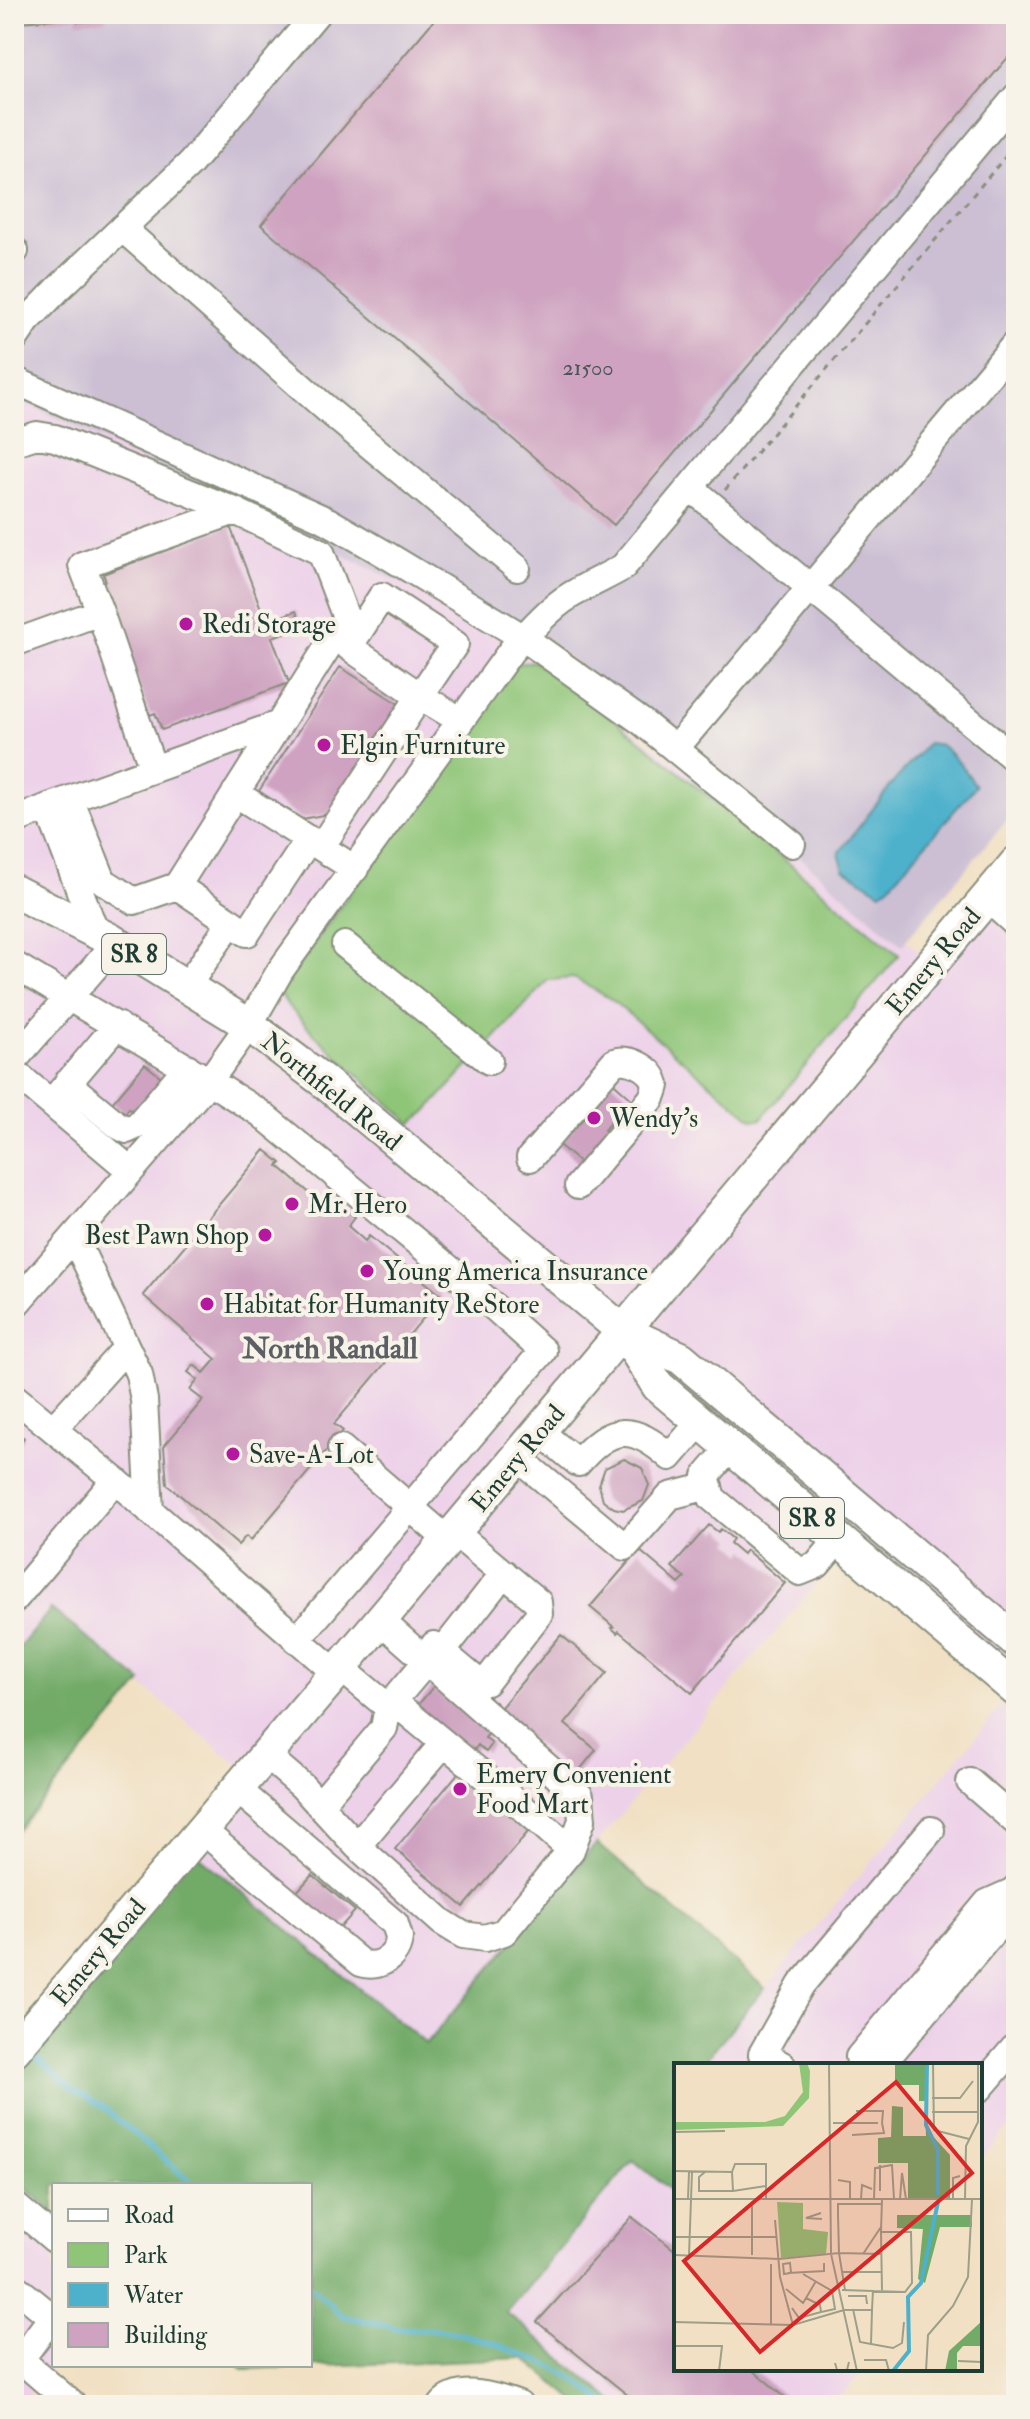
<svg xmlns="http://www.w3.org/2000/svg" width="1030" height="2419" viewBox="0 0 1030 2419" font-family="'IM FELL Double Pica',serif">
<rect width="100%" height="100%" fill="#f7f3e8"/>
<filter id="ink" filterUnits="userSpaceOnUse"><feTurbulence type="fractalNoise" baseFrequency=".0125" numOctaves="2"/><feDisplacementMap in="SourceGraphic" scale="16" xChannelSelector="R" yChannelSelector="G"/><feConvolveMatrix kernelMatrix="1 2 1 2 8 2 1 2 1" color-interpolation-filters="sRGB"/></filter>
<filter id="wash" filterUnits="userSpaceOnUse"><feTurbulence type="fractalNoise" baseFrequency=".006" numOctaves="4" result="noise"/><feDisplacementMap in="SourceGraphic" scale="32" xChannelSelector="R" yChannelSelector="G"/><feGaussianBlur stdDeviation="1.8" result="paint"/><feColorMatrix in="noise" values="0 0 0 0 0 0 0 0 0 0 0 0 0 0 0 0 0 1.4 0 .05"/><feComposite in="paint" operator="in"/></filter>
<g filter="url(#wash)">
<rect width="100%" height="100%" fill="#f1e0c3"/>
<path fill="#edd1e9" d="M14,380L385,554L792,844L932,962L1016,863V2118L980,2160V2065H701L1015,1690L846,1548L426,2045L188,1847L249,1774L51,1610L14,1654Z
M633,2160L676,2195V2369H864L834,2405H618L506,2312Z
M14,2179L54,2212V2365L21,2405H14Z"/>
<path fill="#ccbfd4" d="M14,14H1016V809L902,945L547,639L389,577L14,397Z"/>
<path fill="#8ec577" stroke="#568156" stroke-width="2" d="M533,661L556,674L644,743L899,955L760,1120L752,1119L612,1000L574,978L548,980L426,1112L411,1124L314,1034L288,1006L280,993L504,672L518,664Z"/>
<path fill="#72aa68" stroke="#48744e" stroke-width="2" d="M51,1609L142,1682L14,1835V1654Z
M597,1843L765,1988L701,2065H676V2195L633,2160L506,2312L618,2405H581L524,2358L243,2369L238,2365H310V2185H54V2212L14,2179V2050L188,1847L426,2044Z"/>
<path fill="#4db1cc" stroke="#367780" stroke-width="2" d="M928,743L941,745L960,763L976,786L890,885L881,892L844,869L839,853L892,784Z"/>
<g fill="none" stroke-linecap="round" stroke-linejoin="round">
<path stroke="#4db1cc" stroke-width="5" d="M27,2050L74,2090L103,2107L194,2185
M310,2286L343,2316L396,2328L445,2330L494,2343L558,2369L581,2384L608,2405"/>
</g>
<g id="blocks">
<path fill="#cea2c0" d="M14,14H106V20L78,22L77,17L20,22L21,26H14Z
M439,14H1016V48L614,525L261,225Z
M230,526L266,622L296,611L302,627L272,637L289,683L162,730L155,713L150,715L101,583L106,581L103,574Z
M340,667L402,706L328,814L302,819L259,791Z
M145,1064L167,1082L138,1116L129,1108L125,1113L112,1103Z
M608,1078L634,1101L615,1124L611,1121L604,1130L608,1134L581,1164L559,1145L575,1126L572,1123Z
M265,1150L281,1163L278,1166L334,1214L341,1205L355,1217L348,1226L365,1241L369,1236L442,1296L334,1424L343,1431L251,1540L246,1536L238,1545L167,1484L164,1446L203,1400L190,1390L198,1380L188,1372L194,1365L204,1373L216,1359L143,1295Z
M14,1430L24,1438L14,1451Z
M624,1459L642,1468L649,1485L643,1501L623,1510L614,1508L603,1500L599,1485L605,1468Z
M709,1525L718,1532L721,1529L733,1539L730,1543L743,1554L746,1550L785,1583L692,1693L619,1631L617,1633L612,1628L614,1627L590,1607L639,1550L679,1584L685,1578L672,1567Z
M561,1635L607,1673L565,1724L596,1750L575,1776L497,1712Z
M438,1681L494,1727L485,1738L492,1744L486,1752L478,1745L472,1753L412,1712Z
M464,1766L534,1825L464,1907L395,1849Z
M312,1875L355,1911L338,1930L295,1894Z
M632,2217L676,2251V2369H752L794,2405H640L537,2322Z"/>
</g>
</g>
<g filter="url(#ink)">
<use href="#blocks" fill-opacity="0" stroke="#888e7c" stroke-width="2"/>
<g fill="none" stroke-linecap="round" stroke-linejoin="round">
<g stroke="#888e7c" stroke-width="30">
<path id="minor" d="M122,228L330,412L517,568
M14,252L15,251
M14,340L27,321L59,288L190,164L316,14
M14,380L328,521L385,554L524,638L642,722L792,844
M14,442L37,435L55,438L235,511
M690,487L1016,760
M382,596L455,644L420,696L349,647Z
M100,612L82,565L235,511L321,552L346,618
M14,643L100,612L153,769
M675,749L1016,343
M235,793L355,869
M70,799L103,881L134,901L177,886
M48,807L95,931
M14,821L48,807L279,724
M309,839L247,933L177,886L346,618L361,628
M321,847L420,696L460,720
M986,897L1016,924
M345,945L489,1061
M14,965L209,1081L249,1025L280,971L511,651C531,630 551,605 578,591C593,582 608,576 623,567L1016,97
M187,986L231,922
M14,1060L116,943
M14,1072L130,1170
M67,1083L119,1126L127,1130L138,1125L187,1067
M57,1096L117,1025
M530,1158L614,1062C629,1057 653,1068 656,1085C656,1088 653,1094 652,1098L578,1186
M74,1237L139,1374L144,1400L150,1511
M14,1306L209,1081L260,1113L474,1289L543,1351L297,1640
M14,1397L115,1480
M53,1429L126,1348
M539,1431L578,1463C611,1424 633,1424 670,1457L700,1422
M341,1448L448,1540
M730,1448L706,1476L712,1498L800,1572L817,1565L838,1540
M517,1457L625,1547L670,1496L709,1486
M14,1600L115,1480L336,1673
M434,1645L477,1681L486,1682L539,1614L538,1602L454,1532
M442,1652L504,1573
M341,1668L388,1707
M393,1701L534,1817L571,1850
M266,1755L302,1786L357,1846L442,1922L463,1935L485,1938L504,1932L571,1850L582,1820L580,1796L380,1620
M970,1782L1016,1822
M319,1805L384,1728L388,1707L427,1661
M202,1830L361,1963C378,1969 398,1958 399,1937C399,1936 395,1925 395,1924L237,1789
M357,1846L438,1750
M782,2065L762,2054L801,1985L931,1830
M861,2065L859,2057L987,1903L1014,1891
M881,2065L1003,1920L1016,1888
M980,2088L1016,2046
M14,2205L54,2239
M14,2286L52,2317L20,2360
M14,2354L73,2405
M442,2405C460,2384 497,2397 519,2405"/>
</g>
<g stroke="#888e7c" stroke-width="36">
<path id="major" d="M14,891L111,940L249,1025L322,1080L623,1331L681,1358L1016,1641
M623,1331L658,1386L1016,1690
M14,2050L336,1673L1016,863"/>
</g>
<path stroke="#888e7c" stroke-width="3" stroke-dasharray="6 6" stroke-linecap="butt" d="M725,490L1016,144"/>
<use href="#minor" stroke="#fff" stroke-width="26"/>
<use href="#major" stroke="#fff" stroke-width="32"/>
</g>
</g>
<g fill="#b5179e" stroke="#f7f3e8" stroke-width="3">
<circle cx="186" cy="624" r="8"/>
<circle cx="324" cy="745" r="8"/>
<circle cx="594" cy="1118" r="8"/>
<circle cx="292" cy="1204" r="8"/>
<circle cx="265" cy="1235" r="8"/>
<circle cx="367" cy="1271" r="8"/>
<circle cx="207" cy="1304" r="8"/>
<circle cx="233" cy="1454" r="8"/>
<circle cx="460" cy="1789" r="8"/>
</g>
<g text-anchor="middle" stroke-width="8" stroke-linejoin="round" paint-order="stroke">
<g font-size="22" fill="#4b5657">
<text x="588" y="375">21500</text>
</g>
<g fill="#f7f3e8" stroke="#60746a" stroke-width="2">
<rect x="102" y="934" width="64" height="40" rx="6"/>
<rect x="780" y="1498" width="64" height="40" rx="6"/>
</g>
<g font-size="24" font-weight="bold" fill="#1f3d34">
<text x="134" y="962">SR 8</text>
<text x="812" y="1526">SR 8</text>
</g>
<g font-size="26" fill="#1f3d34" stroke="#f7f3e8" text-anchor="start">
<text x="202" y="633">Redi Storage</text>
<text x="340" y="754">Elgin Furniture</text>
<text x="610" y="1127">Wendy's</text>
<text x="308" y="1213">Mr. Hero</text>
<text x="249" y="1244" text-anchor="end">Best Pawn Shop</text>
<text x="383" y="1280">Young America Insurance</text>
<text x="223" y="1313">Habitat for Humanity ReStore</text>
<text x="249" y="1463">Save-A-Lot</text>
<text x="476" y="1783">Emery Convenient<tspan x="476" dy="30">Food Mart</tspan></text>
</g>
<g font-size="26" fill="#1f3d34" stroke="#f7f3e8">
<text transform="translate(933 961) rotate(-50)" y="9">Emery Road</text>
<text transform="translate(332 1091) rotate(39)" y="9">Northfield Road</text>
<text transform="translate(517 1458) rotate(-50)" y="9">Emery Road</text>
<text transform="translate(98 1952) rotate(-50)" y="9">Emery Road</text>
</g>
<g font-size="30" font-weight="bold" fill="#5c6065" stroke="#f7f3e8">
<text x="330" y="1358">North Randall</text>
</g>
</g>
<g transform="translate(674 2063)">
<rect width="308" height="308" fill="#f1e0c3"/>
<path d="M125,0H133L136,8L135,35L109,63L0,67V59H91L111,53L129,29ZM103,139L129,140V166L154,169L152,191L107,195Z" fill="#8ec577"/>
<path d="M221,0H254V68L276,92V136H234V100H204V75L217,74L218,43L229,44V73H252L251,38H245V22H221ZM223,152H298V164H266L251,220L244,216L249,166L223,165ZM308,258V283H289L283,290V308H271L275,288Z" fill="#72aa68"/>
<path fill="none" stroke="#4db1cc" stroke-width="4" d="M253,0L252,62L264,87V132M219,308L235,288L234,234L247,220L264,139"/>
<path fill="none" stroke="#9d9f8a" stroke-width="2" d="M155,0L157,191L183,308M259,0L260,67L295,76M258,35H286L299,18M182,48H209L208,60M258,49H304M159,60H204M0,69L51,68M178,72L210,70L208,60M206,102V128M0,108L58,109L59,128H25V114L31,109M58,109L61,101H92V136M164,117L176,119V136M59,128L92,123M0,136H308M14,136L15,109M187,136L188,122L198,126M200,136L201,105L218,102L220,136M226,136L228,110L232,136M279,136V115L286,113M291,136L292,83L304,59V0M78,143V192M147,150L132,155L148,156M101,157L106,214L119,262M207,169L208,227M0,174H102M189,191L207,164M208,191L165,190L164,152V141H208M0,192L105,196L165,190L171,227M15,192L18,109M116,200L117,210L110,211L109,201ZM168,209H208M114,210L150,208V200M129,211L158,228L161,246L147,249L146,242L132,235L142,218M112,226L129,240L132,235M168,227L231,229L238,220L237,169H207L208,136M174,233H192L193,241M118,245L125,255L147,249M179,246L186,279L197,281L198,247M0,259L119,262L170,247H198L199,227M97,261V201M197,281L219,285L228,280L230,259M0,283H48L45,308M190,297H212L215,308M284,298L308,299M161,300L163,307H173L175,299M252,308L254,272L279,243L294,214L298,136"/>
<path fill="#d62828" fill-opacity="0.15" stroke="#d62828" stroke-width="4" d="M222,19L298,110L86,289L10,198Z"/>
<rect width="308" height="308" fill="none" stroke="#1f3d34" stroke-width="4"/>
</g>
<rect width="1030" height="2419" fill="none" stroke="#f7f3e8" stroke-width="48"/>
<rect x="52" y="2183" width="260" height="184" fill="#f7f3e8" stroke="#a1aaa0" stroke-width="2"/>
<rect x="68" y="2209" width="40" height="12" fill="#ffffff" stroke="#a1aaa0" stroke-width="2"/>
<text x="124" y="2223" font-size="24" fill="#1f3d34">Road</text>
<rect x="68" y="2243" width="40" height="24" fill="#8ec577" stroke="#a1aaa0" stroke-width="2"/>
<text x="124" y="2263" font-size="24" fill="#1f3d34">Park</text>
<rect x="68" y="2283" width="40" height="24" fill="#4db1cc" stroke="#a1aaa0" stroke-width="2"/>
<text x="124" y="2303" font-size="24" fill="#1f3d34">Water</text>
<rect x="68" y="2323" width="40" height="24" fill="#cea2c0" stroke="#a1aaa0" stroke-width="2"/>
<text x="124" y="2343" font-size="24" fill="#1f3d34">Building</text>
</svg>
